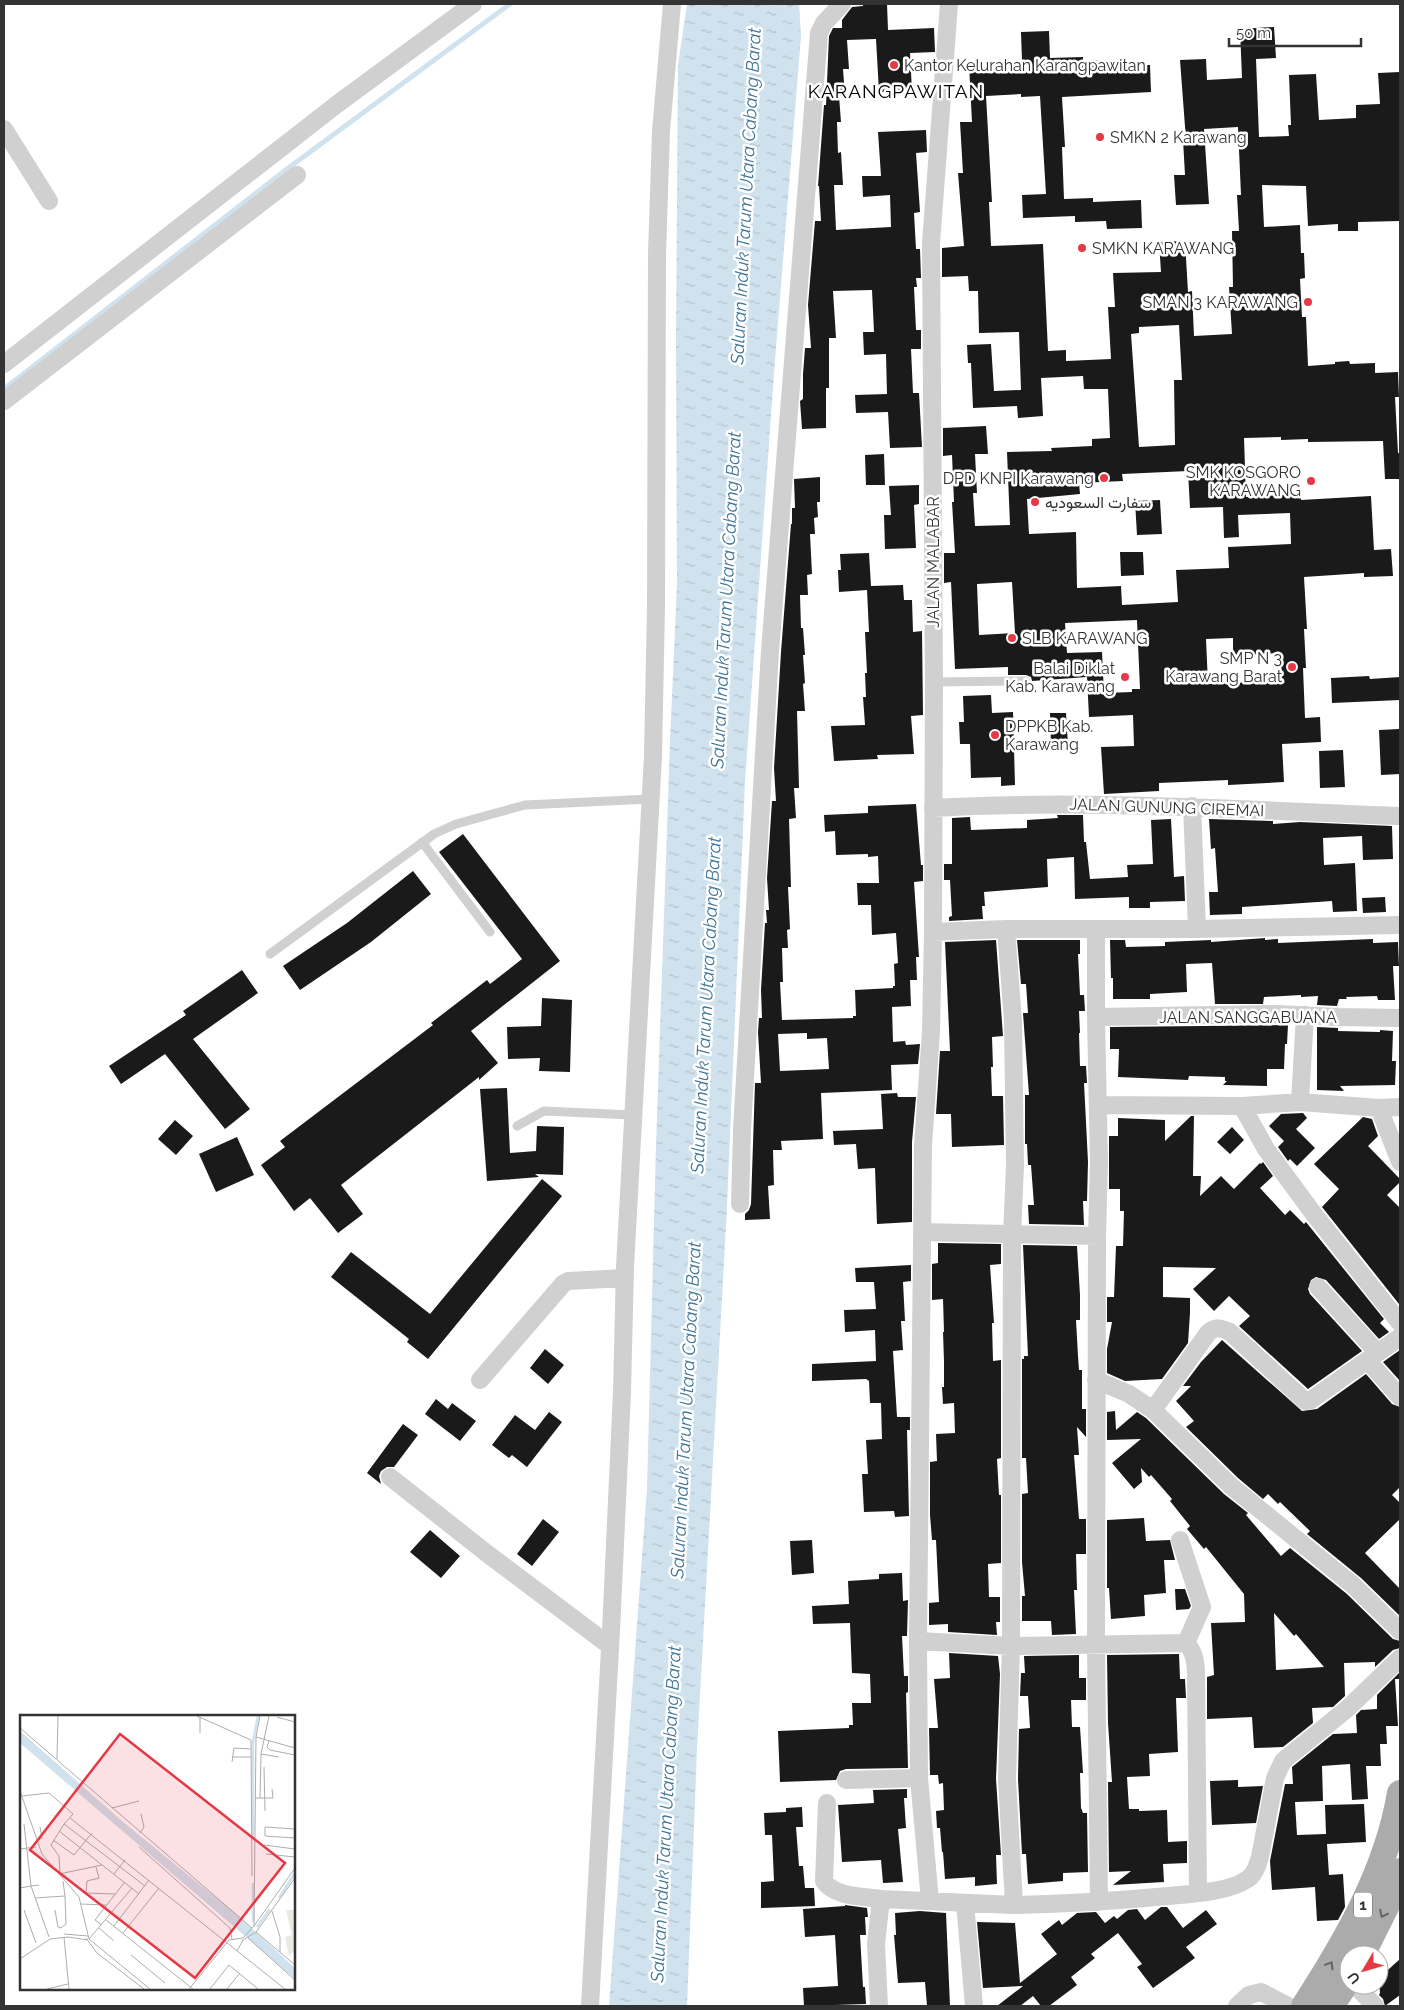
<svg xmlns="http://www.w3.org/2000/svg" width="1404" height="2010" viewBox="0 0 1404 2010" font-family="Raleway,Vazirmatn,sans-serif">
<defs>
<pattern id="water-ripples" width="26" height="14" patternUnits="userSpaceOnUse" patternTransform="scale(1.25)"><rect width="26" height="14" fill="#cfe2ee"/><path d="M2 4q2-2 4 0t4 0M15 11q2-2 4 0t4 0" fill="none" stroke="#b2c2cd"/></pattern>
</defs>
<rect width="100%" height="100%" fill="#fff"/>
<path fill="url(#water-ripples)" d="M687,4H799L801,36L774,373L745,782L727,1207L697,1749L687,2006H609L647,1489L656,1146L670,742L677,584L676,340L678,65Z"/>
<g fill="none" stroke-linecap="round" stroke-linejoin="round">
<path stroke="#cfe2ee" stroke-width="5" d="M4,389L287,169L510,4"/>
</g>
<path fill="#1a1a1a" fill-rule="evenodd" d="M863,4H887L888,30L934,28L935,52L910,53L912,91L879,92L876,39L847,40L849,69H843L845,96H839L841,122H837L838,153L841,152L843,185H834L836,230L891,227L890,195L863,197L862,176H881L878,132L926,130L927,152L916,153L920,212L914,213L916,249H920L921,278H916L917,287H914L916,330H921V349H911L913,393H919L922,447L890,448L888,412L856,413L855,395L887,394L886,354L864,355L863,332H874L872,290L833,291L836,338H829V388H826V428L802,429L800,401L803,399V374L805,348H811L808,305L815,221H821L819,186H818L824,105H826L829,36L833,28H842V20L852,7L863,6Z
M1274,27L1276,58L1256,59L1259,137L1289,136L1288,125H1291L1289,75L1316,74L1319,120L1356,118V105L1380,104L1378,73L1400,72V221L1358,222V231H1338V224L1308,226L1306,186L1262,185L1264,227L1300,225L1301,253H1304L1305,278L1300,279L1302,317H1306L1308,366L1335,364V362L1349,361L1350,364L1375,363V373L1398,372L1399,397H1395L1398,453H1400V479H1385L1383,441L1308,442V439L1281,440V437L1244,438L1246,497L1301,494V500L1371,496L1374,550L1391,549L1393,576L1364,577V573L1304,577L1307,629H1304L1306,668H1303L1305,718L1320,717L1321,742L1282,744L1284,782L1228,785V780L1159,783V791L1104,794L1101,747L1134,746L1133,715L1089,717L1087,677L1032,681L1031,677L1026,675H1008V667L955,669L951,582L944,583V553H955L952,502H954L952,455L943,456V428L986,426L988,454H975L977,493H973L975,526L1010,525L1007,452L1052,451L1051,448L1092,446V439L1110,438L1108,389H1084L1083,376L1041,378L1043,416L1018,418L1017,406L973,408L971,363H968L967,345L991,344L994,391L1021,390L1019,332L979,333L978,291H969L968,276L942,277V248L964,246L958,173H963L960,122H972L969,64L1022,61L1021,32L1049,31L1050,58L1083,57V61L1129,60V65H1150L1151,92L1062,97L1065,147H1062L1064,199L1093,198V202L1141,200L1142,228L1107,229L1106,221L1075,222V216L1023,218L1022,195L1046,194L1040,96L1021,97V94L986,96L992,202H989L991,246L1043,244L1048,351L1066,350V361L1111,359L1108,307H1115L1113,273L1161,272L1159,242L1185,241L1188,292L1192,291L1194,336L1232,334L1229,287H1233L1232,231H1239L1237,195H1241L1238,127L1204,129L1209,204L1176,205L1174,175H1185L1183,140H1186L1180,60L1206,59L1207,80L1242,78L1240,29ZM1179,325L1182,380H1174L1175,445L1139,447L1131,334L1139,333V327ZM1188,471L1190,508L1223,507L1224,538L1239,537L1238,515L1290,513L1291,544L1228,547L1229,568L1176,570L1178,602L1122,605L1121,586L1077,588L1076,532L1029,534L1027,499L1080,494L1079,483L1123,481L1122,474ZM1012,582L1015,633L979,635L977,584ZM1137,620L1140,689H1132V692L1104,693L1102,652L1067,653L1065,623ZM1233,638V656L1278,653L1279,681L1208,684L1206,639Z
M884,454L885,485H866L865,455Z
M820,477V502H817L818,517L814,518L815,534H810L812,574L807,575L808,595H800L801,628H803L805,655H803L805,683L803,684L805,711H797L799,788H794L796,818L789,819L791,887H788L790,929L787,930L788,948H782L783,982H780L782,1020L853,1018V1016H856L855,990L893,988V986H895L894,964L898,963L896,933L872,935L871,905H858L857,883H879L878,856L868,857V854L836,855L835,831L825,832L824,815L868,813V806L916,804L921,865H923V881L914,882L919,957H916L917,980H910L911,1006L892,1007L893,1042L905,1041L906,1045L920,1044L918,1064L891,1065L892,1090L821,1093L823,1139L781,1141L782,1150H773L774,1185L768,1186L770,1219L745,1220V1214L749,1210L751,1204L755,1083H761L758,1032L759,1018H762L761,990L765,923H767L766,910H769L767,878L772,801H776L774,768L781,652L791,524H792V508H795L794,479ZM807,1033V1039L827,1038L829,1069L780,1071L778,1034Z
M919,485V504L914,505L916,548L885,549L884,515H891L889,486Z
M1160,500L1162,534L1137,535L1135,501Z
M1120,552H1143L1144,575L1121,576Z
M869,553L871,586L903,585L904,600H912L913,632L922,631L923,715L911,716L914,754L877,755L878,759L834,761L831,726L865,725L863,697H866L865,673H867L865,632H869L867,590L839,592L838,570H841L840,554Z
M1369,676L1370,679L1400,677V700L1332,703L1331,678Z
M991,695L992,713L1013,712L1015,785L1001,786V777L971,778L970,744H960L959,722H964L963,696Z
M1050,713H1066L1068,746L1051,747Z
M1399,729L1400,774L1381,775L1379,730Z
M1343,750L1345,787L1320,788L1319,751Z
M1057,815H1083L1084,842H1086L1090,879L1128,877L1127,865L1153,864L1151,820L1171,819L1174,877L1184,876L1185,901L1150,902V908H1129V897L1075,899L1074,857L1047,859L1048,887L984,892L985,906H982L983,919L949,921V917L952,916L950,880H944V864H952V818L970,817L971,830L1027,828V820L1058,818Z
M1209,819L1273,821V824L1300,822L1392,826L1393,859L1363,860L1362,836L1323,838L1324,865L1355,863L1357,911L1333,912L1332,901L1242,907V914L1210,915L1209,892H1218L1215,848L1211,849Z
M463,834L560,961L471,1031L498,1063L479,1080V1077L341,1185L363,1214L338,1233L310,1198L294,1211L261,1165L285,1147L280,1141L433,1025L431,1023L487,980L490,984L522,959L439,852Z
M413,871L431,894L371,942L300,990L283,966L347,923Z
M1385,897L1386,912L1363,913L1362,898Z
M1265,938V940L1278,939V943L1373,939V943L1398,942L1399,966H1393L1395,1000H1378L1377,996L1346,997L1347,999H1339L1337,1006L1317,1005L1318,996L1301,997V995L1264,997L1263,1004H1215L1212,963L1186,964L1187,992L1150,994V999H1113V978H1111L1110,940H1125L1126,947L1165,946V942L1211,940V942Z
M996,940L1003,1036L992,1037L993,1067H991L992,1096H1003L1004,1145L952,1147L951,1114H936L940,1051H950L945,942Z
M1017,940H1080V954H1078L1080,995H1084L1085,1011H1079L1080,1033H1079L1080,1066H1086L1087,1083H1084L1088,1162L1087,1201H1083L1084,1225L1029,1224L1028,1205H1034L1031,1165H1028L1027,1144H1025V1095H1029L1023,1013H1028L1026,984H1021Z
M242,970L258,993L193,1039L250,1109L225,1129L165,1054L121,1084L109,1066L186,1015L183,1011Z
M542,998L572,1000L570,1072L539,1071L540,1058L508,1059L507,1027L541,1026Z
M1288,1025L1287,1044H1285L1284,1069H1267V1086L1223,1085L1227,1081H1225V1077L1189,1076L1188,1080L1118,1077L1119,1049H1110V1027Z
M1317,1027L1338,1028V1031L1380,1032V1030L1393,1031L1392,1061H1396L1395,1085L1340,1086L1344,1091L1317,1090Z
M507,1088L510,1153L536,1151L537,1126L564,1127L563,1175L535,1174L539,1177L487,1181L480,1089Z
M897,1093L898,1097H916L912,1142V1222L877,1224L875,1168L858,1169L856,1144L834,1145L833,1131L883,1129L881,1094Z
M1303,1113L1307,1118L1296,1129L1315,1148L1297,1166L1290,1159L1288,1161L1278,1147L1284,1141L1269,1126L1281,1114Z
M1191,1116H1194L1193,1176H1201L1200,1196L1221,1176L1234,1189L1260,1163L1261,1164L1263,1162L1273,1176L1260,1188L1285,1215L1290,1210L1304,1224L1306,1222L1384,1319L1380,1323L1389,1332L1379,1339L1326,1280L1316,1277L1311,1280L1308,1289L1310,1294L1362,1351L1308,1389L1239,1326L1250,1316L1229,1296L1214,1311L1193,1289L1216,1268L1163,1267V1297L1190,1298V1313L1188,1343L1162,1379L1125,1381L1107,1373V1349L1112,1322H1107V1297H1114L1116,1246H1123L1124,1211H1120V1189H1109V1136H1118V1118L1165,1120V1141Z
M1363,1117L1372,1119L1378,1136L1368,1146L1400,1179V1182L1387,1195L1400,1208L1399,1304L1322,1207L1339,1189L1314,1164Z
M175,1120L193,1136L176,1155L158,1139Z
M1232,1127L1244,1140L1230,1154L1217,1142Z
M237,1137L254,1175L216,1192L199,1154Z
M542,1179L562,1196L428,1359L407,1342L409,1339L331,1277L351,1252L430,1314Z
M938,1243L1001,1244V1264L990,1265L994,1323H992L993,1361L1001,1360V1458L997,1459L999,1495H1001V1563L988,1564L989,1597H1000V1622H996L997,1635L948,1632V1624L929,1625V1603L939,1602L936,1540H932L930,1515V1462L937,1461L936,1434L955,1433L954,1403L943,1404L942,1387H944V1361L943,1332H944L943,1299L932,1300V1264L938,1263Z
M1023,1245L1077,1246L1080,1295V1320H1076L1078,1356L1079,1370H1082V1409H1086V1437L1077,1427L1079,1455H1074L1079,1519H1086V1554H1076L1077,1590H1074L1076,1634L1052,1635L1051,1621H1022V1596H1025L1022,1562V1494L1028,1493L1026,1458H1022V1359H1024V1356H1028Z
M911,1265V1281L903,1282L905,1321H901L903,1350L893,1351L897,1417H910V1430H907L909,1516L895,1517L894,1511L864,1512L862,1474H868L866,1440L882,1439L881,1403H870L869,1381L866,1379L812,1381V1364L876,1361L875,1330L845,1332L844,1310L876,1309L874,1282H856L855,1268Z
M1222,1340L1302,1411L1317,1409L1366,1374L1392,1404L1400,1407V1487L1392,1495L1400,1503V1519L1365,1553L1400,1589V1616L1361,1578L1307,1534L1310,1531L1280,1502L1278,1504L1268,1494L1263,1499L1238,1478L1186,1427L1194,1421L1176,1401L1191,1386H1183L1201,1362Z
M545,1349L564,1365L548,1384L530,1368Z
M1400,1350V1381L1383,1362Z
M436,1399L448,1409L452,1403L476,1421L460,1441L425,1414Z
M1115,1411L1116,1430L1137,1412L1146,1418L1224,1494L1248,1513L1246,1515L1281,1556L1290,1548L1347,1594L1393,1639L1400,1641V1648L1393,1650L1375,1667V1662L1344,1663L1345,1696L1333,1707L1312,1708L1313,1723L1283,1747L1254,1748L1252,1717L1207,1719V1677L1214,1675L1211,1623L1245,1622L1244,1594L1206,1547L1204,1549L1187,1529L1190,1526L1170,1501L1172,1499L1151,1475L1149,1477L1141,1468L1142,1482L1134,1489L1112,1463L1141,1439L1107,1440V1412ZM1274,1613L1294,1636L1296,1634L1324,1667L1276,1670Z
M549,1412L562,1422L527,1467L512,1455L509,1458L492,1445L515,1415L535,1430Z
M403,1424L418,1435L394,1467H387L381,1471L379,1476L381,1484L367,1473Z
M1144,1518L1146,1541L1170,1540L1175,1560H1164L1166,1593L1144,1595L1145,1616L1111,1619L1109,1588H1107V1520Z
M543,1519L559,1532L532,1566L517,1554Z
M430,1530L460,1556L441,1578L410,1552Z
M812,1540L814,1573L792,1575L790,1541Z
M902,1573L903,1601L908,1600L907,1636H902L904,1676H908V1692L906,1693L908,1768L846,1769L840,1771L836,1780L780,1782L778,1731L849,1728V1725H853L852,1703H871L870,1674L852,1673L850,1623L813,1624L812,1606L849,1604L848,1581L879,1579V1574Z
M1175,1589H1185L1191,1606L1189,1609L1176,1610Z
M949,1653L998,1656L1000,1674L996,1779L1001,1855H996L997,1884L975,1886V1877L945,1879L943,1852H942L940,1828H937L936,1811L944,1810L943,1783L939,1784L938,1775H930L929,1728H938L934,1679L950,1678Z
M1179,1654L1180,1679H1185L1186,1698H1176L1178,1752L1149,1754L1150,1776L1127,1777L1129,1809H1139V1811L1167,1810L1168,1842L1187,1841V1863L1163,1864L1164,1882L1113,1885L1131,1871L1109,1872L1108,1782H1112L1108,1723L1107,1655Z
M1079,1655V1678H1086V1700H1071L1072,1727H1080L1083,1773H1080L1081,1808L1083,1813H1087L1088,1872L1063,1873V1881L1028,1884L1026,1854H1022L1018,1779L1019,1729L1030,1728L1028,1696H1020L1021,1673H1025L1024,1656Z
M1400,1672V1679H1395L1398,1726H1386L1387,1744H1380L1381,1766H1366L1368,1799L1352,1800L1350,1764L1322,1766L1323,1801L1295,1802L1297,1835L1326,1834L1325,1805L1364,1804L1366,1842L1327,1844L1329,1875L1343,1874L1345,1907L1338,1920L1317,1921L1315,1887L1272,1890L1270,1861L1285,1784H1293L1292,1767L1333,1734L1357,1733L1356,1715L1361,1710L1377,1709V1695Z
M1238,1780V1787L1263,1786L1256,1823L1212,1825L1210,1781Z
M907,1789V1798H904L906,1828L898,1829L903,1882L883,1883L881,1860L842,1862L838,1805L874,1803L873,1790Z
M802,1807L803,1827H796L799,1866H803L805,1888H814L815,1906L761,1908V1882L774,1881L772,1835H765L764,1813L786,1812V1808Z
M845,1905L867,1908L868,1917H865L866,1935H860L863,1987H865L866,2004L804,2006L803,1988L838,1986L835,1935L805,1937L803,1909L845,1906Z
M1161,1907H1167L1183,1928L1206,1910L1217,1924L1186,1947L1195,1958L1153,1988L1137,1967L1142,1964L1118,1933L1091,1954L1095,1958L1071,1977L1077,1985L1049,2006H1041L1033,1996L1020,2006H997L1023,1986L983,1988L977,1922L1015,1923L1020,1983L1057,1954L1041,1934L1059,1920L1062,1925L1077,1913L1096,1912L1105,1923L1114,1916L1117,1919L1128,1910L1137,1909L1145,1920Z
M920,1911L946,1913L950,2006H927L925,1982L898,1983L894,1935H896L895,1913Z
M1400,1959V1995L1385,2006L1383,1999L1379,1995L1380,1993L1379,1978Z"/>
<g fill="none" stroke-linecap="round" stroke-linejoin="round">
<path stroke="#d0d0d0" stroke-width="9" d="M934,682L1026,681
M422,842L490,932
M270,954L434,834L456,824L525,805L650,799
M517,1126L544,1111L632,1115"/>
<path stroke="#d0d0d0" stroke-width="18" d="M4,129L49,201
M4,364L336,105L473,4
M4,401L297,175
M1192,806L1197,929
M933,808C1090,799 1243,810 1400,816
M1006,929L1013,1021L1015,1166L1012,1235L1011,1646L1007,1779L1014,1905C1065,1904 1116,1901 1168,1896C1189,1894 1229,1892 1246,1880C1255,1875 1257,1866 1260,1857L1275,1778L1283,1761L1348,1708L1400,1658
M1096,930V1017L1099,1162L1097,1236L1096,1644L1099,1902
M933,932L1006,929H1197L1400,925
M1096,1017L1278,1014L1337,1017L1400,1018
M1300,1102L1305,1015
M1098,1105L1242,1106L1300,1102L1379,1108L1400,1107
M1242,1106L1266,1149L1313,1213L1400,1323
M1379,1108L1400,1162
M740,1204L742,1129L770,651L819,33L824,23L842,4
M922,1232L1097,1236
M1318,1287L1377,1352
M1368,1361L1400,1397
M480,1380L563,1284L568,1281L625,1278
M1096,1380L1129,1394L1153,1410L1231,1486L1354,1586L1400,1631
M1153,1410L1208,1333C1216,1326 1221,1328 1230,1332L1305,1401L1311,1400L1400,1337
M390,1477L489,1555L610,1646
M1180,1540L1202,1607L1186,1643
M918,1641L1011,1646L1186,1643C1194,1651 1195,1660 1196,1670L1198,1893
M846,1780L919,1778
M827,1803L824,1881C834,1897 862,1896 881,1899
M930,1901L919,1778L918,1641L923,1145L931,1032L933,932L934,682L931,243L949,4
M965,1903L974,2006
M1355,1985L1375,2006
M590,2006L611,1631L622,1392L625,1267L653,756L656,606L657,254L661,131L672,4
M879,2006L876,1944L881,1899L1014,1905
M1237,2006L1249,1995L1261,1992L1288,2006"/>
<path stroke="#ababab" stroke-width="26" d="M1362,1955L1395,1889L1400,1871
M1304,2006C1346,1941 1387,1871 1400,1793
M1331,2006L1349,1979"/>
</g>
<defs><path id="oneway-chevron" d="M-2-3.5L2.5 0L-2 3.5" fill="none" stroke-width="1.6" stroke-linecap="round" stroke-linejoin="round" transform="scale(1.25)"/></defs>
<g stroke="#636363">
<use href="#oneway-chevron" transform="translate(1383 1914) rotate(116)"/>
<use href="#oneway-chevron" transform="translate(1330 1965) rotate(-59)"/>
</g>
<g fill="#e63946" stroke="#fff" stroke-width="2">
<circle cx="894" cy="65" r="5"/>
<circle cx="1100" cy="137" r="5"/>
<circle cx="1082" cy="248" r="5"/>
<circle cx="1308" cy="302" r="5"/>
<circle cx="1104" cy="478" r="5"/>
<circle cx="1311" cy="481" r="5"/>
<circle cx="1035" cy="502" r="5"/>
<circle cx="1012" cy="638" r="5"/>
<circle cx="1292" cy="667" r="5"/>
<circle cx="1125" cy="677" r="5"/>
<circle cx="995" cy="735" r="5"/>
</g>
<g text-anchor="middle" stroke-width="5" stroke-linejoin="round" paint-order="stroke">
<rect fill="#fff" stroke="#707070" stroke-width="1" x="1354" y="1892.5" width="18" height="25" rx="4"/>
<g font-size="15" font-weight="bold" fill="#333">
<text x="1363" y="1910">1</text>
</g>
<g font-size="16" fill="#333" stroke="#fff" text-anchor="start">
<text x="904" y="71">Kantor Kelurahan Karangpawitan</text>
<text x="1110" y="143">SMKN 2 Karawang</text>
<text x="1092" y="254">SMKN KARAWANG</text>
<text x="1298" y="308" text-anchor="end">SMAN 3 KARAWANG</text>
<text x="1301" y="478" text-anchor="end">SMK KOSGORO<tspan x="1301" dy="18">KARAWANG</tspan></text>
<text x="1094" y="484" text-anchor="end">DPD KNPI Karawang</text>
<text x="1045" y="508">سفارت السعوديه</text>
<text x="1022" y="644">SLB KARAWANG</text>
<text x="1282" y="664" text-anchor="end">SMP N 3<tspan x="1282" dy="18">Karawang Barat</tspan></text>
<text x="1115" y="674" text-anchor="end">Balai Diklat<tspan x="1115" dy="18">Kab. Karawang</tspan></text>
<text x="1005" y="732">DPPKB Kab.<tspan x="1005" dy="18">Karawang</tspan></text>
</g>
<g font-size="16" fill="#333" stroke="#fff">
<text transform="translate(933 562) rotate(-90)" y="6">JALAN MALABAR</text>
<text transform="translate(1167 807) rotate(2)" y="6">JALAN GUNUNG CIREMAI</text>
<text x="1248" y="1023">JALAN SANGGABUANA</text>
</g>
<g font-size="18" font-style="italic" fill="#3f7597" stroke="#fff">
<text transform="translate(746 196) rotate(-87)" y="6">Saluran Induk Tarum Utara Cabang Barat</text>
<text transform="translate(726 600) rotate(-87)" y="6">Saluran Induk Tarum Utara Cabang Barat</text>
<text transform="translate(706 1005) rotate(-87)" y="6">Saluran Induk Tarum Utara Cabang Barat</text>
<text transform="translate(686 1410) rotate(-87)" y="6">Saluran Induk Tarum Utara Cabang Barat</text>
<text transform="translate(666 1814) rotate(-87)" y="6">Saluran Induk Tarum Utara Cabang Barat</text>
</g>
<g font-size="19" letter-spacing="1" fill="#000" stroke="#fff">
<text x="896" y="98">KARANGPAWITAN</text>
</g>
</g>
<g transform="translate(20 1715)">
<rect width="275" height="275" fill="#fff"/>
<path d="M266,195H275V235L269,241L265,222L272,220Z" fill="#e6ecdf"/>
<path d="M0,16L102,106L217,200L275,253V264L0,28Z" fill="#cfe2ee"/>
<path fill="none" stroke="#cfe2ee" stroke-width="2.5" d="M233,122V27L238,1M259,183L275,158M233,207V168M237,212L250,194"/>
<path fill="none" stroke="#adadad" stroke-width="1" d="M177,1L231,25M257,2L275,7M0,13L232,213M180,18V2M236,22L275,33M231,25L232,161M249,26L247,32L250,35L275,40M241,39L259,42M212,42H231M37,44L38,1M212,47L214,33L231,34M244,52L245,96M0,76L22,139L59,182L69,224L130,274M2,81L29,78L53,99L44,109M235,83H253L252,74M240,83L241,39L249,1M92,93L119,86M50,103L265,274M275,114L245,112V121L275,123M39,116L119,179M120,118L124,112L121,99M33,125L54,140L72,118M17,126L22,123L20,112M244,130L275,134M119,132L210,213L212,224M0,134L16,132M246,139L275,142M76,152L79,163L67,166L66,178L95,179M40,158L39,141L31,130L44,109L125,171M39,159L82,150M94,159L105,145M43,166L45,181M19,170L11,171L29,222M0,173L11,171L4,109M15,183L45,181L46,209L41,213L38,212L35,195M61,189L86,190M4,195L16,228M252,196L260,222V237M86,205L173,274M82,210L75,205L104,168M94,211L129,165M234,211L236,22L240,1M79,213L94,226M236,217L275,163M236,217L275,250M103,218L139,173M44,219L68,221M44,222L49,274M66,223L77,238L124,274M228,223L275,265M69,224L112,173M217,236L223,225L236,217M111,240L145,268M0,244L30,224L48,222L68,225M27,274L48,269M169,274L209,225L223,223L234,211L275,153M190,274L209,250L238,274M207,274L220,258"/>
<path fill="#e63946" fill-opacity="0.15" stroke="#e63946" stroke-width="2.5" d="M100,19L265,148L175,263L10,135Z"/>
<rect width="275" height="275" fill="none" stroke="#333" stroke-width="2.5"/>
</g>
<rect width="1404" height="2010" fill="none" stroke="#333333" stroke-width="10"/>
<g transform="translate(1364 1970) rotate(232)"><circle r="24" fill="#ffffff" stroke="#adadad"/>
<path d="M0-4L9 19L0 12L-9 19Z" fill="#e63946"/>
<text y="-8" font-size="14" font-weight="bold" text-anchor="middle" fill="#333333">U</text>
</g>
<path d="M1229 38v8h132v-8" fill="none" stroke="#333333" stroke-width="2.5"/>
<text x="1236" y="38" font-size="15" fill="#333333" stroke="#ffffff" stroke-width="4" paint-order="stroke">50 m</text>
</svg>
